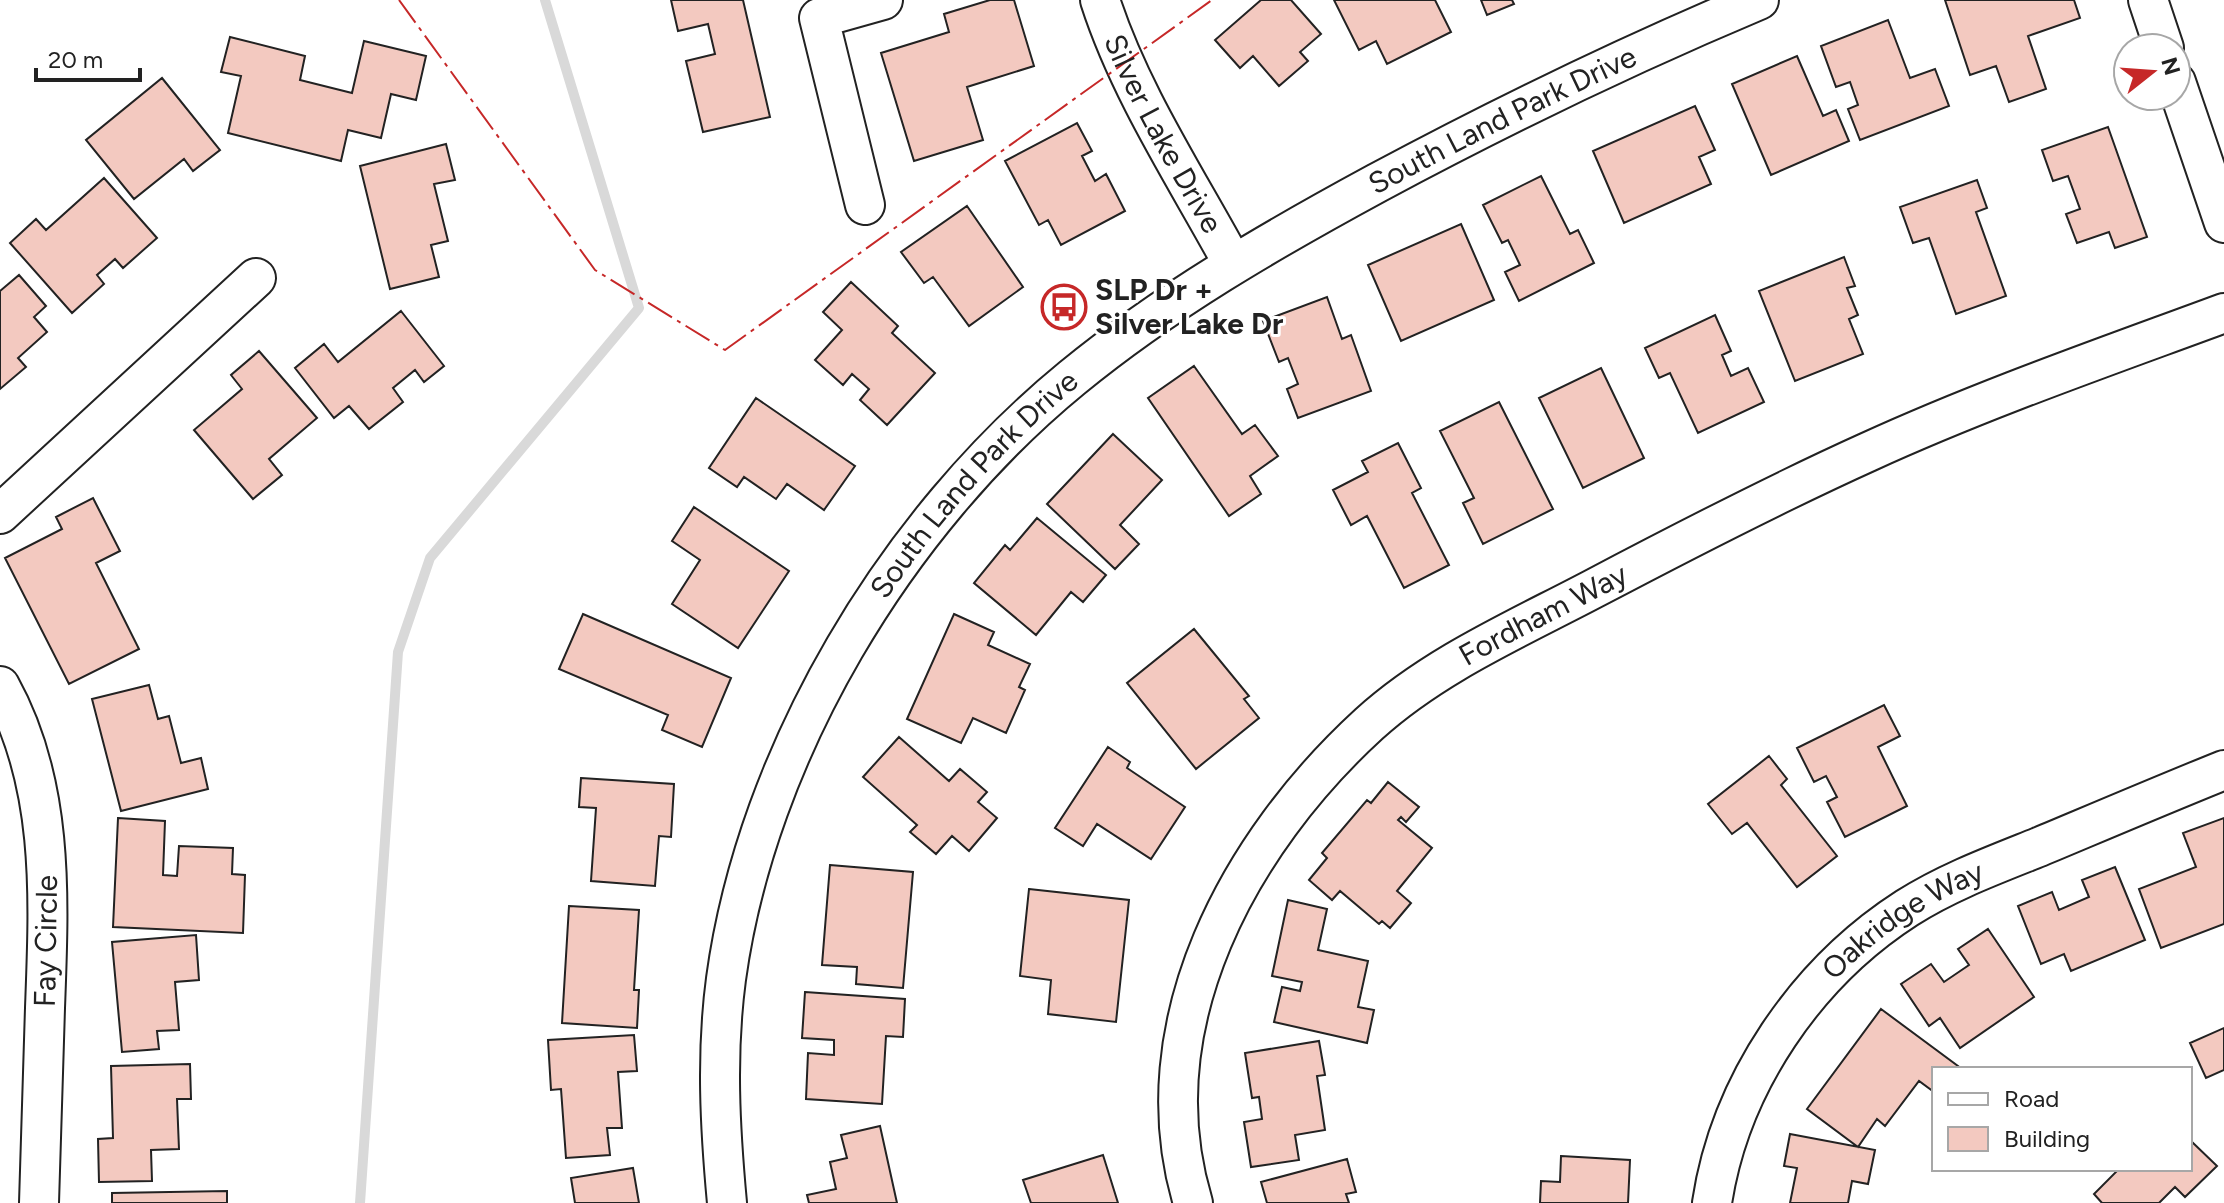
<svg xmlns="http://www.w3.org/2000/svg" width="2224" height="1203" viewBox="0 0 2224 1203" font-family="Figtree,sans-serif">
<rect width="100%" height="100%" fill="#fff"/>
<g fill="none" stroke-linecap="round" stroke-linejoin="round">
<path stroke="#d9d9d9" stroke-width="10" d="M360,1203L398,652L430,558L639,308L545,0"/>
</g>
<path fill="#f3c9c0" stroke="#222" stroke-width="2" d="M671,0H743L770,117L703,132L686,61L715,54L708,24L678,31Z
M990,0H1014L1034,66L967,87L983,140L914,161L881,53L949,32L944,14Z
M1261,0H1291L1321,34L1300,52L1308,61L1279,86L1253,56L1240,68L1215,40Z
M1334,0H1435L1451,32L1387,64L1376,41L1359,50Z
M1481,0H1512L1514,4L1487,15Z
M1945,0H2074L2080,18L2028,36L2046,89L2009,102L1996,66L1970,75Z
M1888,20L1910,78L1935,69L1949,106L1860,140L1848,109L1858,105L1850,82L1836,87L1821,46Z
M230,37L305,56L300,80L352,93L364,41L426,56L416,100L391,94L381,138L348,130L341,161L228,133L241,76L221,72Z
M1797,56L1823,116L1836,110L1849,141L1771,175L1732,84Z
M162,78L220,150L193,171L184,159L134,199L86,140Z
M1695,106L1715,150L1699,157L1711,184L1624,223L1593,151Z
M1077,123L1092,151L1082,156L1095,181L1106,174L1125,211L1061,245L1048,220L1039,225L1005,161Z
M2108,127L2147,237L2115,248L2109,232L2077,243L2066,214L2080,209L2068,176L2053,181L2042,150Z
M446,144L455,180L434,184L448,241L431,245L439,277L390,289L360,166Z
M1541,176L1570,234L1578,230L1594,263L1519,301L1505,272L1520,265L1508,240L1502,243L1483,205Z
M104,178L157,238L123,268L115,259L97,275L104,284L72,313L10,243L36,219L46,230Z
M1977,180L1987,208L1976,212L2006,296L1956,314L1929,238L1913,243L1900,207Z
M967,206L1023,287L969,326L933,277L924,283L901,252Z
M1461,224L1494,300L1401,341L1368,265Z
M1844,257L1855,286L1847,288L1858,315L1849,319L1863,354L1795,381L1759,291Z
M19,275L46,306L34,317L47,332L18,358L26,367L0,389V291Z
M851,282L898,326L892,333L935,373L887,425L860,400L869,389L852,374L843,385L815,360L842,330L823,312Z
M1327,297L1342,339L1351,335L1371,391L1298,418L1287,389L1298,384L1288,358L1279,362L1263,321Z
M401,311L444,366L424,382L415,370L393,388L403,402L369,429L349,406L334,418L295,368L324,344L338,362Z
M1715,315L1731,351L1722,355L1731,376L1748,368L1764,402L1698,433L1670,373L1659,378L1645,348Z
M259,351L317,418L269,459L282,475L253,499L194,430L242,389L231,375Z
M1194,366L1242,434L1255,425L1278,456L1250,476L1261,494L1229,516L1148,398Z
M1601,368L1644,458L1583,488L1539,398Z
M756,398L855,466L824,510L787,484L776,499L744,477L737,487L709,468Z
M1499,402L1553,509L1483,544L1463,503L1474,498L1440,431Z
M1113,434L1162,480L1120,525L1139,544L1115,569L1047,504Z
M1398,443L1421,488L1412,493L1449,565L1404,588L1367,516L1351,525L1333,490L1368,472L1362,461Z
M93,498L120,551L96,563L139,649L69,684L5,558L62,529L56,517Z
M694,507L789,571L738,648L672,604L700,560L672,541Z
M1037,518L1106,575L1083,602L1071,592L1036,635L974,583L1005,545L1010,550Z
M583,614L731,678L702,747L662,730L668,715L559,669Z
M954,614L994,632L988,645L1030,664L1019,687L1025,690L1006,733L973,718L961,743L907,719Z
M1194,629L1249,696L1244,699L1259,718L1196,769L1127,683Z
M149,685L158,719L169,716L181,763L201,758L208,789L121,811L92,699Z
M1884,705L1900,736L1878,747L1907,806L1845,837L1827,802L1837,797L1826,776L1814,782L1797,748Z
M899,737L949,781L960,769L987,792L978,802L997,818L969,851L952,836L936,854L910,832L917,825L863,777Z
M1108,747L1130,762L1127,768L1185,807L1151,859L1097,824L1083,846L1055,828Z
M1769,756L1787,779L1781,785L1837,856L1797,887L1747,823L1732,834L1708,804Z
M581,778L674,784L671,837L659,836L655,886L591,881L596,808L579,807Z
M1388,782L1419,807L1406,822L1401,817L1398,820L1432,848L1397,891L1411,903L1390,928L1382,921L1379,924L1340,891L1332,900L1309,880L1327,858L1322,853L1367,800L1371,803Z
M118,818L165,821L163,875L177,876L179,846L233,848L232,874L245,875L243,933L113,927Z
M2224,818V924L2161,948L2139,889L2196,867L2183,833Z
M830,865L913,872L903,988L856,984L857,967L822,965Z
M2115,867L2145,940L2071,971L2064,954L2041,964L2018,906L2052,892L2059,910L2089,897L2082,880Z
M1029,889L1129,900L1116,1022L1048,1014L1051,980L1020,976Z
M1288,900L1327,909L1318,950L1368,961L1358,1007L1374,1010L1367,1043L1274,1022L1282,987L1300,991L1302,982L1272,976Z
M569,906L639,910L634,990H639L637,1028L562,1023Z
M1988,929L2034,997L1960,1048L1940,1018L1929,1026L1901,984L1931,964L1944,982L1969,965L1958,949Z
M196,935L199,980L175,982L179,1030L157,1031L159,1049L122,1052L112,942Z
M805,992L905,999L903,1037L886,1036L882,1104L806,1099L808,1053L834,1055V1040L802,1038Z
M1881,1009L1962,1069H1934V1092L1919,1081L1885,1126L1877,1119L1858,1147L1807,1109Z
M2224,1028V1070L2206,1078L2190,1043Z
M634,1035L637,1071L618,1072L622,1128H607L610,1155L566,1158L561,1089L551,1090L548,1040Z
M1319,1041L1325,1075L1317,1076L1325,1130L1295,1135L1299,1160L1251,1167L1244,1122L1262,1119L1259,1097L1252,1098L1245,1053Z
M190,1064L191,1099H177L179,1149L151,1150L152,1181L99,1182L98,1139L113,1138L111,1066Z
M880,1126L897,1203H809L807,1195L836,1189L830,1162L847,1158L841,1135Z
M1790,1134L1875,1150L1868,1184L1852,1181L1848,1203H1790L1797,1168L1784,1166Z
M2190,1140L2217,1166L2185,1197L2175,1187L2159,1203H2102L2094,1194L2117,1171L2114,1169H2190Z
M1103,1155L1118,1203H1031L1023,1180Z
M1561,1156L1630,1160L1628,1203H1540L1541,1181L1560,1182Z
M1347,1159L1356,1192L1346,1194L1349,1203H1267L1261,1182Z
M633,1168L639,1203H575L571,1178Z
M227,1191V1203H112V1193Z"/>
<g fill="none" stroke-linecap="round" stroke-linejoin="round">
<g stroke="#222" stroke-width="42">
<g id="minor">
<path id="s1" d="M1100,0C1130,93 1187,179 1233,264"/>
<path d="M2148,0L2164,48"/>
<path d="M2176,82L2224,223"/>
<path d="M865,205L819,18L883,0"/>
<path d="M0,514L256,278"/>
<path d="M0,686C55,785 49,899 45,1008C43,1073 41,1138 39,1203"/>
<path id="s2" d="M727,1203C720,1128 716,1054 726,979C757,753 896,522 1072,378C1166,301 1270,241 1377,183C1502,116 1628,55 1759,0"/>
<path id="s3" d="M1193,1203C1139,1024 1240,842 1369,724C1434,665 1517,629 1593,589C1684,541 1775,494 1868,452C1984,399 2105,357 2224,313"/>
<path id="s4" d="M1712,1203C1730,1084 1806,973 1907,908C1948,882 1994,865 2039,847C2101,821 2162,795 2224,770"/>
</g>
</g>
<use href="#minor" stroke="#fff" stroke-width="38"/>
<path stroke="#c62828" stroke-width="2" stroke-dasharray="28 6 4 6" stroke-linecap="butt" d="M399,0L595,270L725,350L1212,0"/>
</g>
<defs>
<g id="bus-ring" transform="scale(2.3)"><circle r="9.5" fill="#fff" stroke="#c62828" stroke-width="1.5"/><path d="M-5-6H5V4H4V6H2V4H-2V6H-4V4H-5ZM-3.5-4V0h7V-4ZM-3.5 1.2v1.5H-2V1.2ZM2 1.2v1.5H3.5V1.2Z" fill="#c62828"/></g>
</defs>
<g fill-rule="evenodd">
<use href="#bus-ring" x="1064" y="307"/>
</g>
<g text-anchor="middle" stroke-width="6" stroke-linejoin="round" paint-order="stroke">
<g font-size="30" fill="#222" stroke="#fff">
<text dy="10" stroke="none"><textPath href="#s2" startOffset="1436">South Land Park Drive</textPath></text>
<text dy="10" stroke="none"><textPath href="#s1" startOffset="148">Silver Lake Drive</textPath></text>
<text dy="10" stroke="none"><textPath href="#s2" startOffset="788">South Land Park Drive</textPath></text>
<text dy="10" stroke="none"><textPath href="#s3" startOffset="744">Fordham Way</textPath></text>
<text dy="10" stroke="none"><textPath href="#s4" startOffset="354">Oakridge Way</textPath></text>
<text transform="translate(46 941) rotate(-89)" y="10">Fay Circle</text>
</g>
<g font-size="30" font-weight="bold" fill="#222" stroke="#fff" text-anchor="start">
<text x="1095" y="300">SLP Dr +<tspan x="1095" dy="34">Silver Lake Dr</tspan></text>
</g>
</g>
<rect x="1932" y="1067" width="260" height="104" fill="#ffffff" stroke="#a7a7a7" stroke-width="2"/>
<rect x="1948" y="1093" width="40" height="12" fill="#ffffff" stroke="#a7a7a7" stroke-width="2"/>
<text x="2004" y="1107" font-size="24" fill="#222222">Road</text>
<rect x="1948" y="1127" width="40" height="24" fill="#f3c9c0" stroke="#a7a7a7" stroke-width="2"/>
<text x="2004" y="1147" font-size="24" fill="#222222">Building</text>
<g transform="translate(2152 72) rotate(73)"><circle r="38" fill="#ffffff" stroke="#a7a7a7" stroke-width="2"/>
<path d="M0-6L14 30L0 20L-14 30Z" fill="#c62828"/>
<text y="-12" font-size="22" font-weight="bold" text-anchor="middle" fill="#222222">N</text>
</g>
<path d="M36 68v12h104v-12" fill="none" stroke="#222222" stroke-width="4"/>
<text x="48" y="68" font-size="24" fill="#222222" stroke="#ffffff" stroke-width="6" paint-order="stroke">20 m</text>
</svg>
